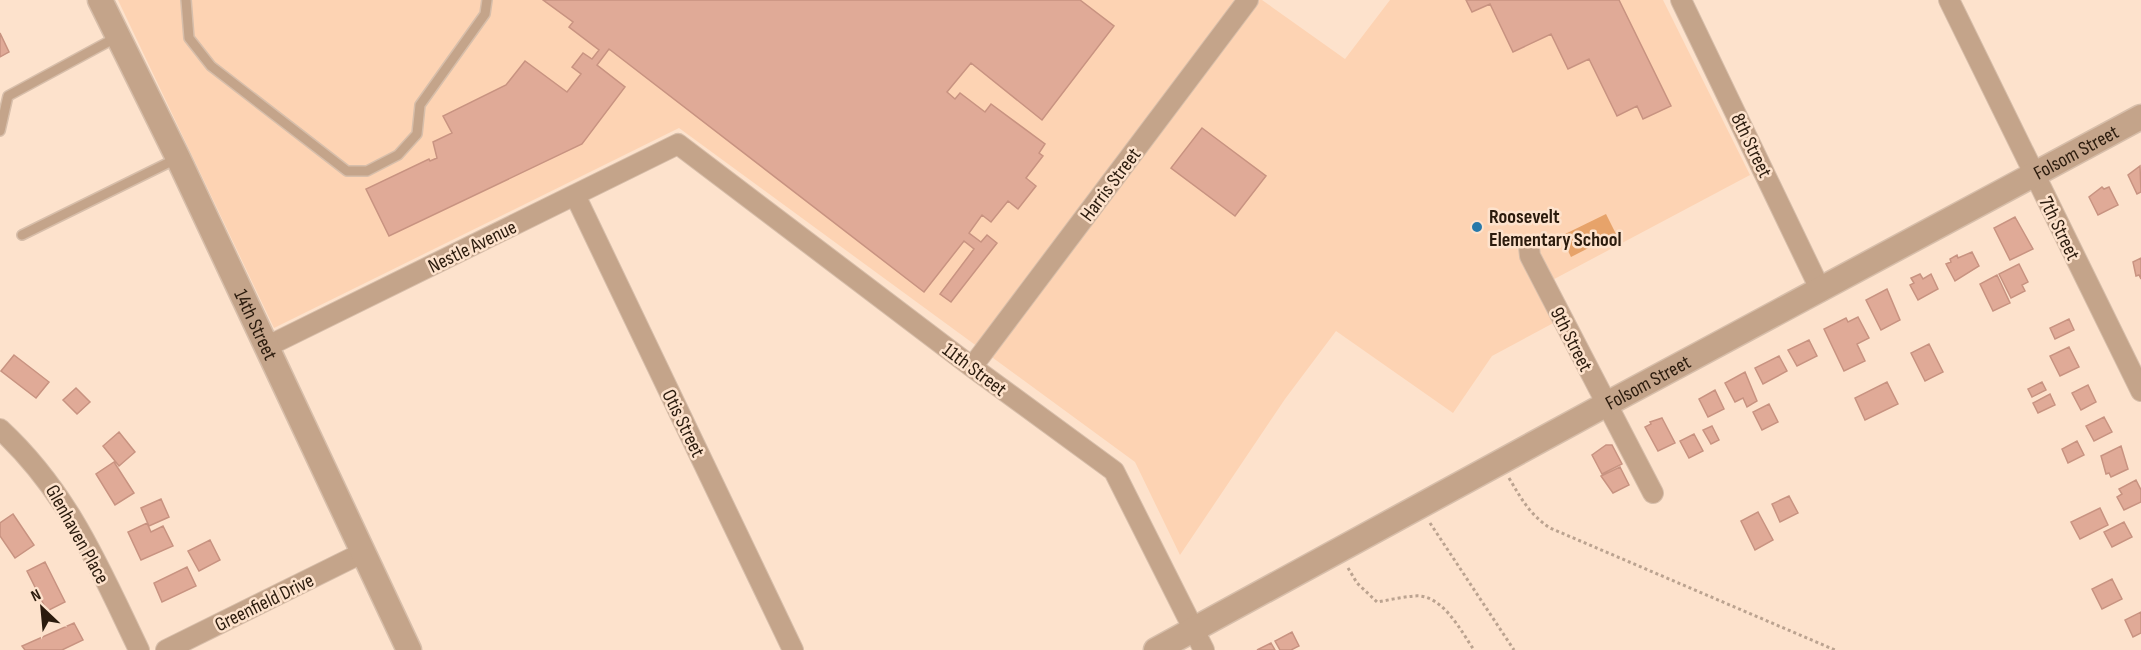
<svg xmlns="http://www.w3.org/2000/svg" width="2141" height="650" viewBox="0 0 2141 650" font-family="'Sofia Sans Condensed',sans-serif">
<rect width="100%" height="100%" fill="#fde2cc"/>
<path fill="#fdd3b3" d="M118,0H1262L1345,59L1390,0H1663L1750,175L1543,285L1559,320L1492,356L1453,413L1336,331L1285,399L1180,555L1135,462L679,128L274,328Z"/>
<path fill="#e7a36a" d="M1606,214L1616,234L1571,257L1561,236Z"/>
<path fill="#e0aa97" stroke="#c89381" stroke-width="1.5" d="M543,0H1080L1114,26L1042,120L971,63L947,92L955,99L960,93L985,112L991,104L1045,144L1039,153L1043,156L1026,178L1036,186L1018,209L1008,201L991,222L982,215L969,233L981,242L987,235L997,243L951,302L940,294L974,249L964,241L924,292L609,49L597,65L625,87L582,144L389,236L366,189L429,159L430,161L437,158L433,142L452,133L443,116L506,85L525,61L567,92L581,74L572,67L583,53L592,59L599,50L569,27L573,22Z
M1466,0H1619L1671,106L1643,119L1637,106L1617,116L1589,59L1568,69L1551,34L1513,52L1490,4L1472,12Z
M0,33L9,52L0,57Z
M1202,128L1266,176L1235,216L1171,168Z
M2140,166L2141,192L2137,194L2128,175Z
M2102,187L2104,189L2109,187L2118,205L2098,215L2089,197Z
M2015,217L2033,249L2010,260L1994,228Z
M1972,252L1979,266L1955,281L1946,264L1951,262L1950,259L1957,255L1958,258Z
M2141,258V279L2139,275L2136,276L2133,262Z
M2019,264L2028,282L2022,285L2025,291L2011,298L1999,274Z
M1920,274L1923,279L1931,274L1938,289L1918,300L1910,285L1914,283L1911,278Z
M1997,275L2010,303L1993,311L1980,284Z
M1887,289L1900,320L1881,330L1866,300Z
M1858,317L1869,338L1857,344L1865,361L1844,371L1824,329L1846,318L1848,322Z
M2069,319L2074,330L2055,339L2050,328Z
M1809,340L1817,356L1797,366L1788,350Z
M1929,344L1943,372L1925,381L1911,353Z
M2069,347L2079,367L2060,376L2050,356Z
M14,355L49,382L36,398L1,371Z
M1779,356L1787,371L1763,384L1755,368Z
M1745,372L1757,401L1747,407L1743,398L1735,402L1725,383Z
M1887,382L1898,404L1865,420L1855,398Z
M2042,382L2046,390L2032,397L2028,389Z
M2088,385L2096,402L2081,410L2072,393Z
M76,388L90,402L77,414L63,400Z
M1715,390L1724,409L1708,417L1699,399Z
M2050,394L2055,405L2038,413L2033,403Z
M1769,404L1778,422L1762,430L1753,412Z
M2104,417L2112,432L2094,441L2086,426Z
M1662,418L1675,443L1658,451L1645,427L1651,424L1650,422Z
M1712,426L1719,440L1711,444L1703,430Z
M119,432L135,452L119,466L103,446Z
M1694,434L1703,451L1689,458L1680,441Z
M2077,441L2084,455L2068,463L2062,449Z
M1606,445H1612L1622,464L1602,474L1592,455Z
M2121,446L2128,469L2111,477L2109,473L2106,474L2101,456Z
M114,462L134,493L115,505L96,474Z
M1620,467L1629,485L1613,493L1601,476Z
M2136,480L2141,490V502L2124,510L2117,497L2122,494L2119,489Z
M1789,496L1798,513L1780,522L1772,504Z
M161,499L169,517L149,526L141,508Z
M2100,508L2108,525L2080,539L2071,522Z
M1758,512L1773,540L1755,550L1741,521Z
M13,514L34,545L15,558L0,536V523Z
M2124,522L2132,537L2112,547L2104,532Z
M147,523L151,532L163,526L173,546L141,560L128,532Z
M210,540L220,560L199,571L188,551Z
M45,562L65,602L47,611L27,571Z
M187,567L196,586L162,602L154,583Z
M2112,579L2122,599L2102,609L2092,589Z
M2141,612V633L2133,637L2125,620Z
M74,623L83,640L62,650H25L22,646Z
M1292,632L1299,646L1291,650H1280L1275,641Z
M1271,643L1275,650H1257Z"/>
<g fill="none" stroke-linecap="round" stroke-linejoin="round">
<g stroke="#d7beaa" stroke-width="12">
<path id="service" d="M186,0L189,38L211,66L347,171H367L398,155L417,134L420,105L485,14L487,0
M0,131L8,96L117,37
M22,235L178,158"/>
</g>
<g stroke="#d7beaa" stroke-width="22">
<path id="minor" d="M1681,0L1821,291
M1949,0L2141,391
M575,195L793,650
M1529,247L1530,256L1653,493
M266,347L678,144L972,367L1114,471L1204,650
M972,367L1248,0
M0,429C69,493 99,567 139,650
M166,650L362,553"/>
</g>
<g stroke="#d7beaa" stroke-width="27">
<g id="tertiary">
<path id="s1" d="M100,0L178,158L409,650"/>
<path id="s2" d="M1156,650L1605,405L2141,117"/>
</g>
</g>
<path stroke="#bba390" stroke-width="3" stroke-dasharray="3 3" stroke-linecap="butt" d="M1509,478C1521,498 1529,514 1550,528L1835,650
M1430,523L1514,650
M1348,568L1357,583L1377,602C1389,600 1402,597 1414,596C1442,593 1461,631 1474,650"/>
<use href="#service" stroke="#c4a48a" stroke-width="9"/>
<use href="#minor" stroke="#c4a48a" stroke-width="20"/>
<use href="#tertiary" stroke="#c4a48a" stroke-width="24"/>
</g>
<circle fill="#2879aa" stroke="#fde2cc" stroke-width="2" cx="1477" cy="227" r="6"/>
<g text-anchor="middle" stroke-width="5" stroke-linejoin="round" paint-order="stroke">
<g font-size="20" fill="#2b1b0d" stroke="#fde2cc">
<text transform="translate(1752 145) rotate(64)" y="7">8th Street</text>
<text dy="7" stroke="none"><textPath href="#s2" startOffset="1046">Folsom Street</textPath></text>
<text transform="translate(1110 184) rotate(-53)" y="7">Harris Street</text>
<text transform="translate(2060 228) rotate(64)" y="7">7th Street</text>
<text transform="translate(472 246) rotate(-26)" y="7">Nestle Avenue</text>
<text dy="7" stroke="none"><textPath href="#s1" startOffset="360">14th Street</textPath></text>
<text transform="translate(1572 339) rotate(63)" y="7">9th Street</text>
<text transform="translate(975 369) rotate(37)" y="7">11th Street</text>
<text dy="7" stroke="none"><textPath href="#s2" startOffset="560">Folsom Street</textPath></text>
<text transform="translate(684 423) rotate(64)" y="7">Otis Street</text>
<text transform="translate(78 534) rotate(61)" y="7">Glenhaven Place</text>
<text transform="translate(264 602) rotate(-26)" y="7">Greenfield Drive</text>
</g>
<g font-size="20" font-weight="bold" fill="#2b1b0d" stroke="#fde2cc" text-anchor="start">
<text x="1489" y="223">Roosevelt<tspan x="1489" dy="23">Elementary School</tspan></text>
</g>
</g>
<g transform="translate(42 608) rotate(334)" stroke="#fde2cc" stroke-width="4.5" paint-order="stroke">
<path d="M0-4.5L10 22L0 15L-10 22Z" fill="#2b1b0d"/>
<text y="-9" font-size="16" font-weight="bold" text-anchor="middle" fill="#2b1b0d">N</text>
</g>
</svg>
